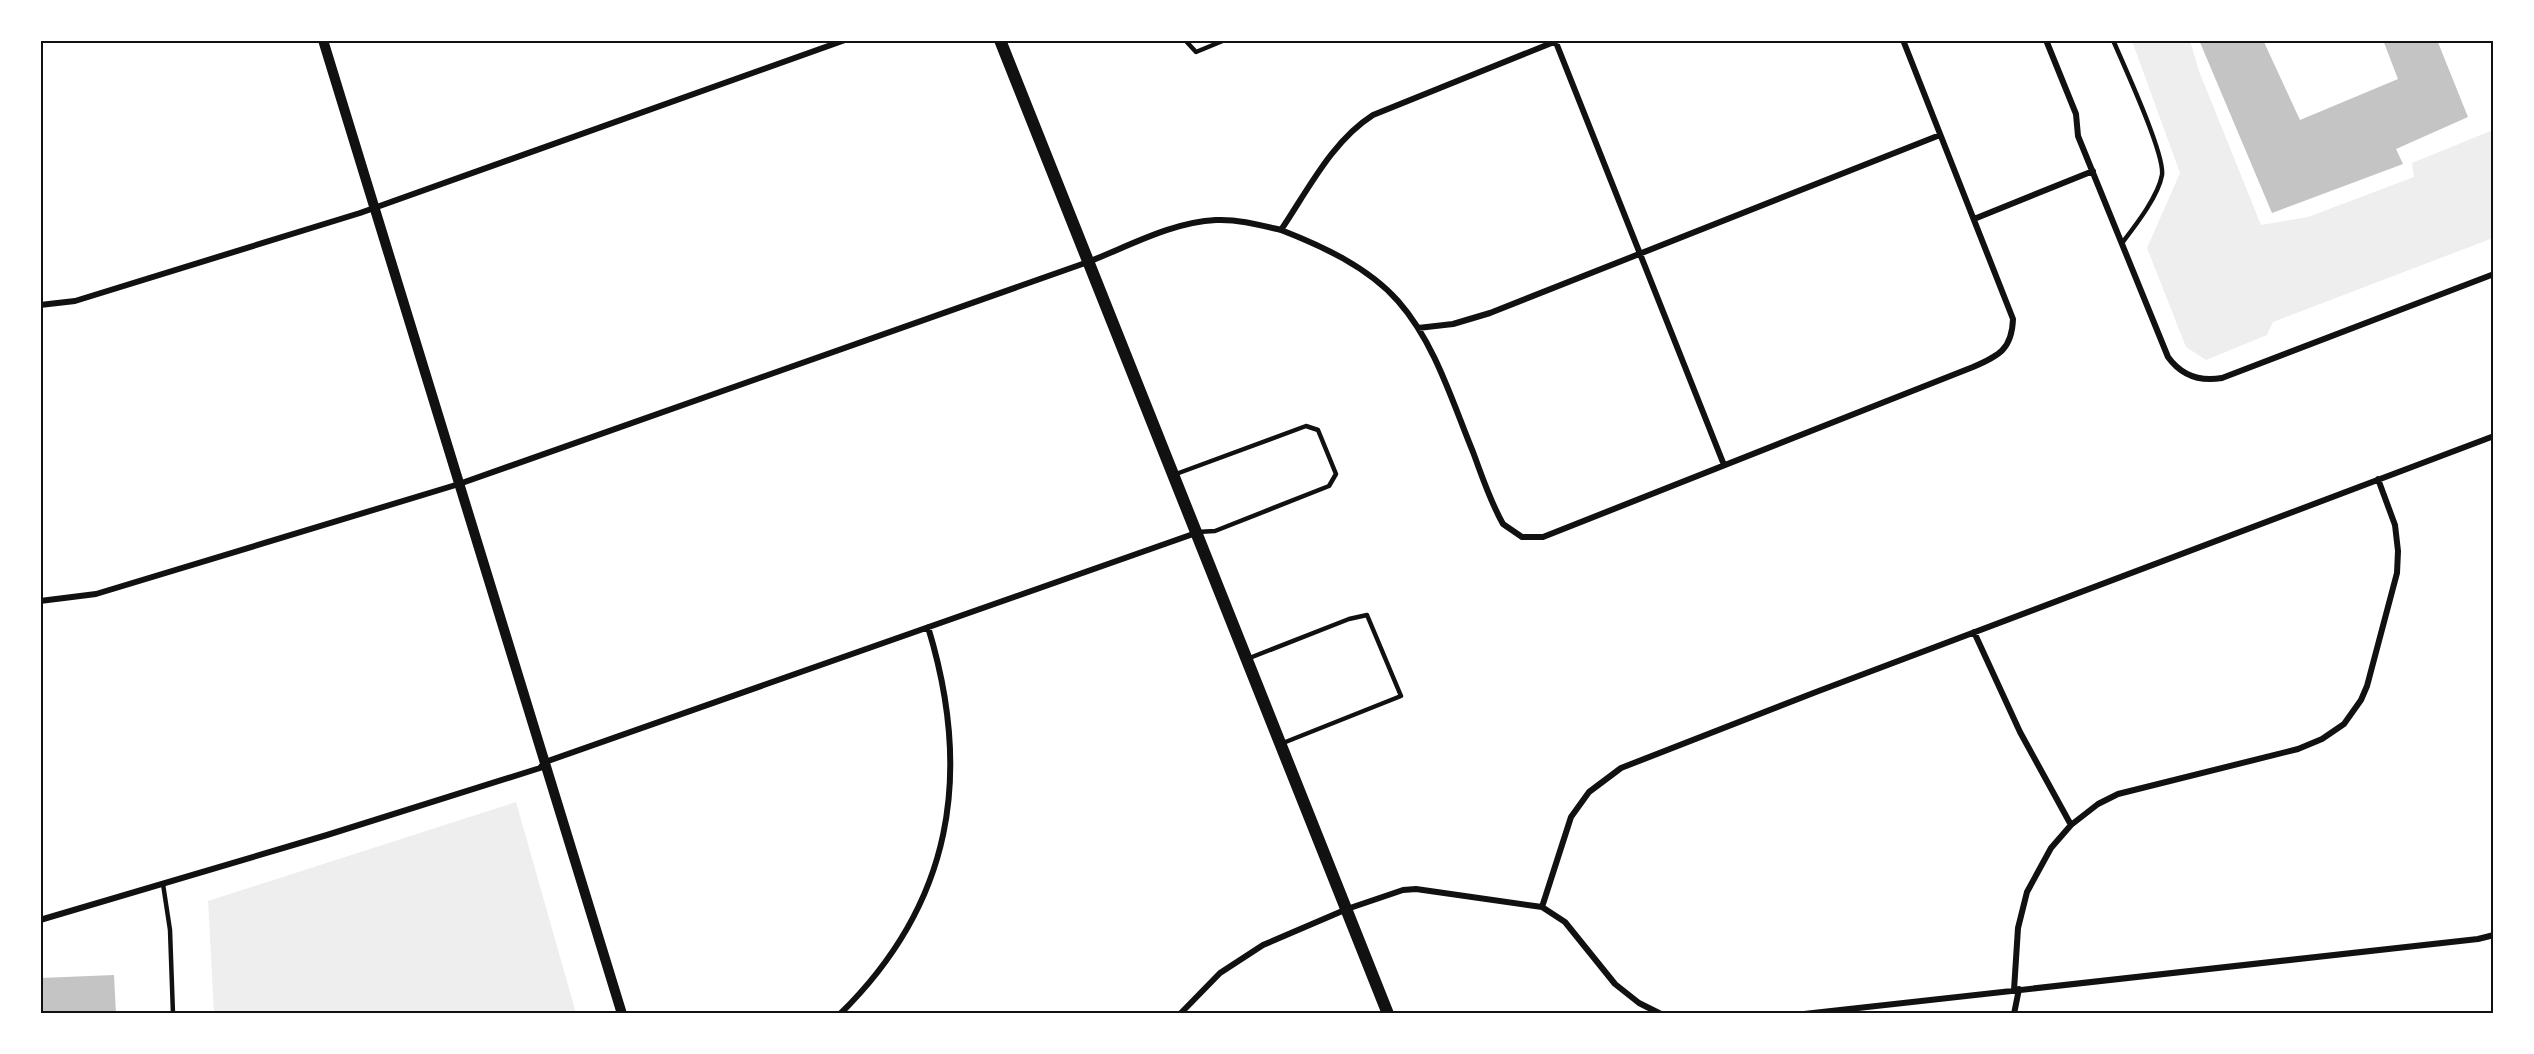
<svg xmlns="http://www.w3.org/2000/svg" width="2534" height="1054" viewBox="0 0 2534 1054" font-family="Overpass,sans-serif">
<rect width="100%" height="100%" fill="#fff"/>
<path fill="#eee" d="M2132,41H2190L2199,71L2261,225L2308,217L2414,177L2412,163L2493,130V238L2273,322L2267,335L2206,360L2186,347L2147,248L2180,173Z
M516,802L576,1013H214L208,901Z"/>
<path fill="#c4c4c4" d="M2199,40H2263L2300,120L2398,79L2383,40H2437L2468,117L2396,149L2403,164L2272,213Z
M114,975L116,1014H40V978Z"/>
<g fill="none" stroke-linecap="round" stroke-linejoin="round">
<path stroke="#111" stroke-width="4.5" d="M1185,40L1196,52L1225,40
M2113,40C2124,66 2165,154 2162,175C2158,197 2135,226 2122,243
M1176,474L1306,426L1318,430L1336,474L1329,486L1215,531L1197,532
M1247,659L1349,619L1367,615L1401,696L1283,743
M163,884L170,930L173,1014"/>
<path stroke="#111" stroke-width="6" d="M1555,40L1724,465
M2046,40L2076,114L2078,136L2168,357C2181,375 2199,382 2222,378L2494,274
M1974,219L2093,171
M1281,230C1322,246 1368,267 1398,301C1435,343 1452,401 1473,452C1482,476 1490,501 1503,524L1522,537H1543L1973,367C1999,356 2012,349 2013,319L1903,40
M40,305L75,301L360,213L845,40
M1418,328L1453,324L1490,313L1940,135
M40,601L96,594L459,484L1088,262C1129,246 1172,222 1216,220C1238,219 1260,225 1281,230C1308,190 1332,141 1373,115L1559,40
M1974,632L2020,732L2071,825
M1542,907L1571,817L1589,792L1621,768L1816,692L2494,436
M40,920L327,835L540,768L545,762L1196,533
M2014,990L2018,928L2027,892L2051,848L2071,825L2098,804L2118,794L2298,749L2322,739L2344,724L2361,700L2367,686L2397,573L2398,551L2395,525L2378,479
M840,1014C953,903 973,774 928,627
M1180,1014L1220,973L1263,945L1347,909L1403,890L1416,889L1542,907L1565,922L1615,984L1639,1003L1661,1014
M1804,1014L2478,939L2494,935
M2014,1014L2019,989"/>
<path stroke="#111" stroke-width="10" d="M323,40L622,1014"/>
<path stroke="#111" stroke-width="12" d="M1000,40L1388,1014"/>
</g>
<rect width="2534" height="1054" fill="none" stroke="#ffffff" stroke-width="84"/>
<rect x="42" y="42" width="2450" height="970" fill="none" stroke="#111" stroke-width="2"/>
</svg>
